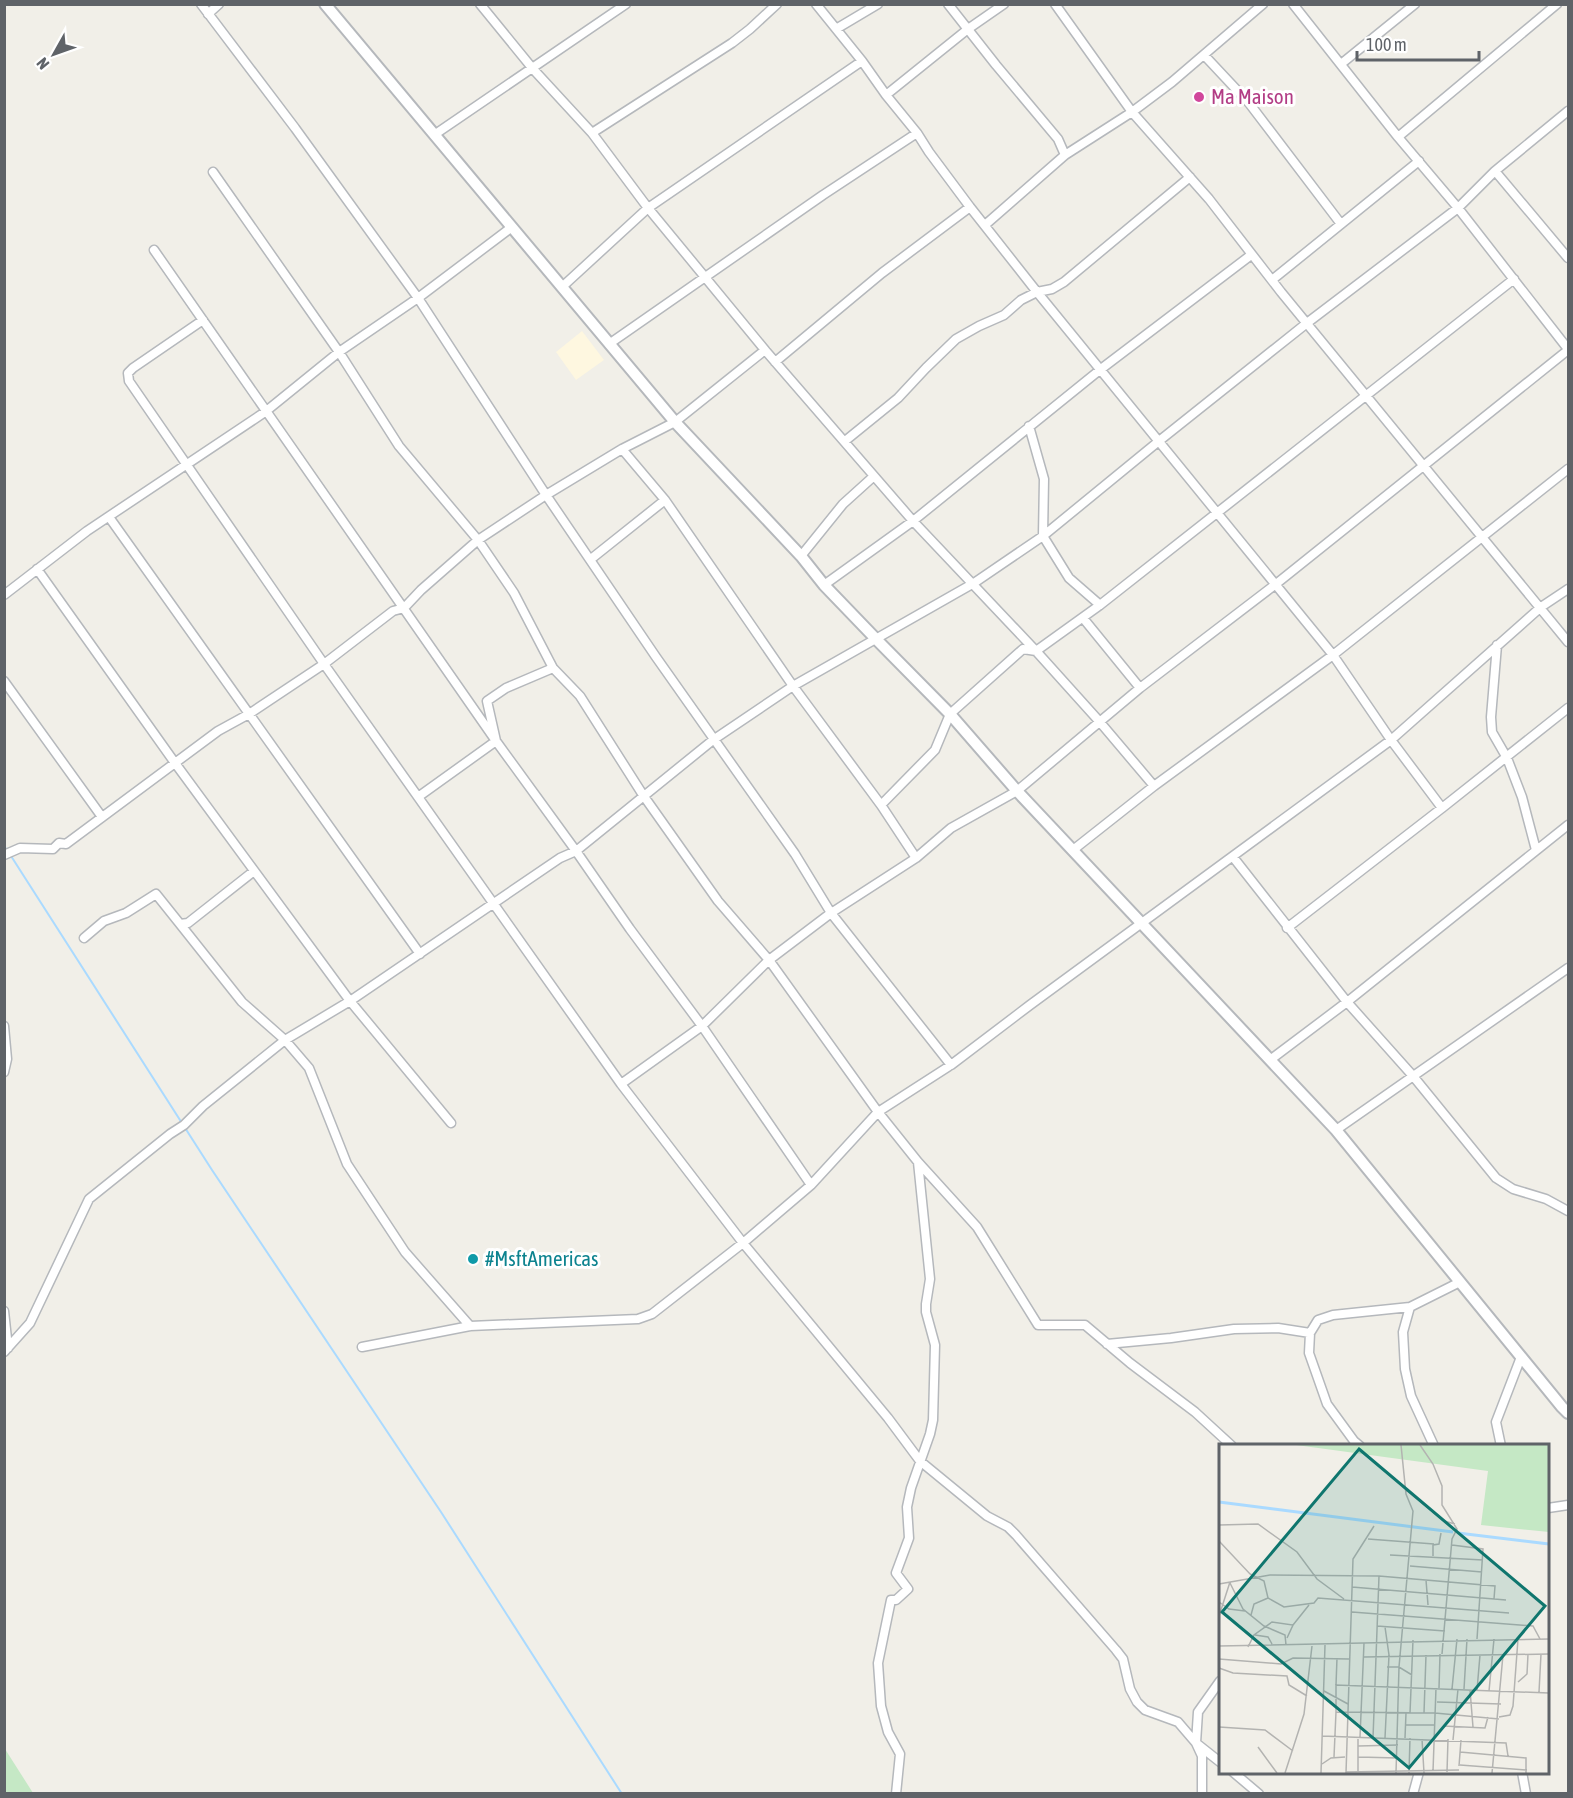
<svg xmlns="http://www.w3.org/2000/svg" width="1573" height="1798" viewBox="0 0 1573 1798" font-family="'Asap Condensed',sans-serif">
<rect width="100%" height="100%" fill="#f1efe8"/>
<path fill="#fef7e0" d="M582,331L604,360L576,380L556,352Z"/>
<path fill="#c5e8c5" d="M5,1749L33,1793H5Z"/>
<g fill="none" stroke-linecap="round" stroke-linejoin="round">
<path stroke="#aadaff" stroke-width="2" d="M4,846L8,851
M11,856L212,1170L441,1512L622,1794"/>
<g stroke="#b5b8bc" stroke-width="11">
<path id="minor" d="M201,4L295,128L418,298L546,495L656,657L795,854L831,913L951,1065
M480,4L533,69L592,133L648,208L765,350L913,521L1036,651L1099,721L1154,786
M816,4L862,61L886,95L917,133L929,152L970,207L1037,292L1333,655L1391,740L1442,808L1568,708
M948,4L996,65L1058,139L1065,155
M1055,4L1132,112L1209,199L1281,292L1568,642
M1293,4L1398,137L1458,208L1568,349
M208,14L219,4
M836,29L878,4
M1204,55L1249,103L1341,224
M1341,64L1415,4
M886,95L968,29L1004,4
M592,133L732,43L750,29L777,4
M434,135L626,4
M1398,137L1557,4
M1495,171L1568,258
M213,172L339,352L399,446L478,540L514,593L553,668L580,696L643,795L718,901L769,960L878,1112L918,1162L977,1227L1038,1325H1085L1130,1363L1195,1412L1232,1446
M985,225L1065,155L1132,112L1172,82L1263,4
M154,250L496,741L576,851L630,929L702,1026L811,1185
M1272,280L1419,161
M562,287L648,208L862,61
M203,320L133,368L128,373L129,381L324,664L621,1084L743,1243L888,1418L920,1461L987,1516L1008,1527L1016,1535L1116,1650L1123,1659L1130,1689L1137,1702L1145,1710L1178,1722L1196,1743L1220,1762
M609,344L823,195L917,133
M775,362L882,273L970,207
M1029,426L1044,479L1043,536L1069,578L1100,605
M845,441L898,398L926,368L956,339L979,326L1004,315L1021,300L1037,292L1052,289L1064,282L1190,177
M622,449L665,500L793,686L881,805L916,858
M109,517L420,954
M801,556L843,504L874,476
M591,559L665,500
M37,569L175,763L350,1001L451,1123
M824,585L913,521L1101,369L1251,255
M4,595L87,531L265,412L339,352L418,298L512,227
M1083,618L1140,688
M1497,645L1491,717L1492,732L1507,758L1522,797L1536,850
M4,681L102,817
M418,797L496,741L487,701L506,688L553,668
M881,805L935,750L950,714L1023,649L1036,651L1100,605L1514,279
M1073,850L1154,786L1333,655L1568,469
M4,855L20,848L53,849L59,843L66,844L218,731L249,714L324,664L393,611L404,608L421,590L478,540L546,495L622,449L675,422L765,350
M1233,857L1347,1002L1413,1076L1496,1178L1513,1189L1546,1199L1568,1211
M180,924L242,1002L285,1040L309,1068L347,1164L405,1252L470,1326
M1287,928L1442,808
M84,938L104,921L126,913L156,894L180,924L188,923L254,871
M4,1026L7,1059L4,1072
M1270,1060L1347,1002L1568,825
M621,1084L702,1026L769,960L831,913L916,858L951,828L1017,791L1140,688L1276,584L1568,350
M1336,1130L1568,968
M4,1311L8,1348
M1107,1344L1171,1338L1234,1329L1278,1328L1310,1333
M362,1347L470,1326L638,1319L652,1314L743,1243L811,1185L878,1112L951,1065L1030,1005L1391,740L1541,607L1568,589
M4,1352L30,1323L89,1199L170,1134L184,1125L203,1106L285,1040L350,1001L560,858L576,851L713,740L793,686L974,583L1043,536L1159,441L1307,323L1458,208L1495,171L1568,111
M1360,1446L1354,1441L1327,1404L1309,1353L1310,1333L1318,1320L1333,1315L1410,1307
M1434,1446L1411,1396L1405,1369L1403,1332L1410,1307L1460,1282
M1501,1446L1496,1422L1521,1357
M1548,1508L1568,1505
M1233,1772L1259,1794
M1522,1772L1526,1794
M896,1794L900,1754L888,1732L881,1706L878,1663L891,1600H896L908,1589L896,1573L909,1538L907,1507L911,1488L930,1434L933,1420L935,1345L926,1312V1304L930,1279L918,1162
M1202,1794V1756L1196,1743L1198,1712L1220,1681
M1413,1794L1419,1772"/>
</g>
<g stroke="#b5b8bc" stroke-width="14">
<path id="tertiary" d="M325,4L675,422L801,556L824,585L875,638L950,714L1017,791L1336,1130L1562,1407L1568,1413"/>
</g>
<use href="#minor" stroke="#fff" stroke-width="8"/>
<use href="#tertiary" stroke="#fff" stroke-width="10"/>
</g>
<circle fill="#d1479c" stroke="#fff" stroke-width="2" cx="1199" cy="97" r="6"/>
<circle fill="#0f9aa8" stroke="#fff" stroke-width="2" cx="473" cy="1259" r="6"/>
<g text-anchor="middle" stroke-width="6" stroke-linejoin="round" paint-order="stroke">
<g font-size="21" fill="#b23c85" stroke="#fff" text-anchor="start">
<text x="1211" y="104">Ma Maison</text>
</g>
<g font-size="21" fill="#0d838f" stroke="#fff" text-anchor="start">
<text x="485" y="1266">#MsftAmericas</text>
</g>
</g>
<g transform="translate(1219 1444)">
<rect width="330" height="330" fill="#f1efe8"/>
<path d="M77,1H330V88L262,81L269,27Z" fill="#c5e8c5"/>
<path fill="none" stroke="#aadaff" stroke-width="3" d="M0,58L234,88M239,89L330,100"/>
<path fill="none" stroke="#b3b3b1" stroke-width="1.5" d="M201,1L214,20L223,42V61L238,85L233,95L223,210M187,46L225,77L236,80M0,81L39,80L78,108L98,135L125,155M149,95L215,100M0,97L31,130L45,137L49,154L65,163L95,159L99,154L290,169M233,101L264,105L258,195M171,111L264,116M214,112V101L220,100L222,89M191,122L263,128M207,136L209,161M11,139L24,165L45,182L66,191L67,201M0,140L51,131L160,132L276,142L275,155M133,143L287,156M0,158L10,165L26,167M133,168L314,182L321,195M32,171L35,160L49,154M0,172L11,138M74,181L90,161M158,182L226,187M36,191L49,193L53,200M0,202L330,195M29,203L35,191L53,178L74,181L68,194M145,213L330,210M0,215L62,220L74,214L130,215M168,223H180L193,231M0,224L14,229L68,232L70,241L88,252M299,238L308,230L309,210M117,241L118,214M220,244L221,210M233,245L238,195M245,245L248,195M251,246L254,283M258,246L261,211M105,247L129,260M270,247L275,195M320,248L322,210M218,258L282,260M117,268V241L330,249M191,269L194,196M205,269L207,211M280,273L291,271L294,262L299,195M187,281H216M224,282L266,284L269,273M0,283L46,286L74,307M103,292L287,299L289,312M141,293L145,199M154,294L160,132M166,294L170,211L166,183M186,294L187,269M203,295L205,329M234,296L239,245M139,302L179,301M39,303L58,329M241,308L307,314V329M115,313L117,268L216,269L280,275M139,313L179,314M103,320L112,314L126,313M241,321L308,326M240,322L242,296M139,327V293M214,327L217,244M127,328L240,326M228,328L229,295M66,329L85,270L93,202M102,329L106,201M127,329L134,115L155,82M177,329L180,223L194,67L187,50L182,1M190,329L191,294M273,329L284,211"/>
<path fill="#0f766e" fill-opacity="0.15" stroke="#0f766e" stroke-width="3" d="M140,5L326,162L190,324L3,168Z"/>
<rect width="330" height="330" fill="none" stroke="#5f6368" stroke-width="3"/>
</g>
<rect width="1573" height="1798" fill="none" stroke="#5f6368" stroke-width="12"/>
<g transform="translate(54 54) rotate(230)" stroke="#ffffff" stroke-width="4.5" paint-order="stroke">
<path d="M0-4.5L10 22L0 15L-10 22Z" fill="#5f6368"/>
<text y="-9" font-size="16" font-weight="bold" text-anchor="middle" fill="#5f6368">N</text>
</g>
<path d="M1357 51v9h122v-9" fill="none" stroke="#5f6368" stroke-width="3"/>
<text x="1366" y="51" font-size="18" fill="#5f6368" stroke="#ffffff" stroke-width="4.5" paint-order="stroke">100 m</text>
</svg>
